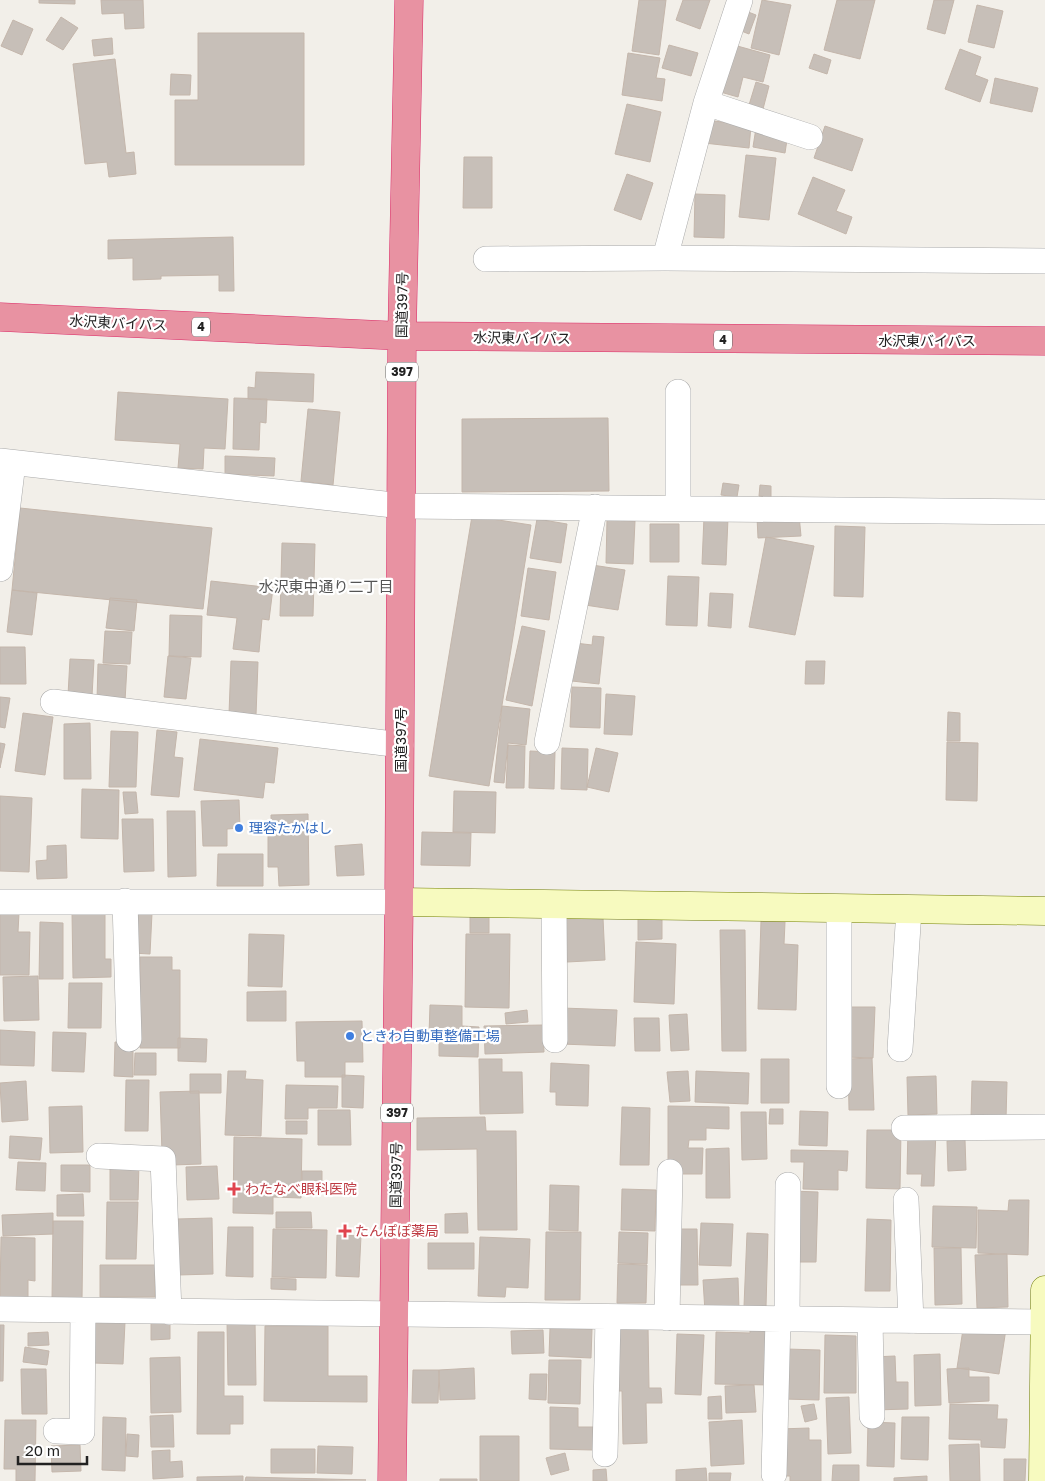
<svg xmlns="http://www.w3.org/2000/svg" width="1045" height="1481" viewBox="0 0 1045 1481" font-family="'Golos Text','Noto Sans JP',sans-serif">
<rect width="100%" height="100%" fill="#f2efe9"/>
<path fill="#c7bfb8" stroke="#c4b6ab" d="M39,0H75V4L39,3Z
M101,0H143L144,28L125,29L124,13L102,14Z
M639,0H666L659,55L632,51Z
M683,0H710L700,29L676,20Z
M762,0L791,5L779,55L751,48Z
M837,0H875L860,59L824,50Z
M934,0H954L945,34L927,29Z
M977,5L1003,11L994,48L968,42Z
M743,10L756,15L749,34L736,29Z
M61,17L78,28L63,50L46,40Z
M13,20L33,29L22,55L1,46Z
M198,33H304V165H175V100H198Z
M112,38L113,54L94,56L92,40Z
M730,44L770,55L763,82L743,77L738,97L717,91Z
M669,45L698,53L691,76L662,68Z
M960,49L981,57L975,75L988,80L980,102L945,89Z
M628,53L660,58L656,78L665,79L662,101L622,95Z
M814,54L831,60L827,74L809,68Z
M115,59L126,153L134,152L136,174L109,177L107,162L85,164L73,64Z
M171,74L191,75L190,95H170Z
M995,78L1038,88L1032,112L990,103Z
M756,82L769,86L763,109L749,105Z
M627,104L661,112L650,162L615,154Z
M707,120L751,126L749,148L704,143Z
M825,126L863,139L852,171L814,158Z
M756,128L788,133L785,153L753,147Z
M746,155L776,158L769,220L739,217Z
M464,157H492V208H463Z
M627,174L653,183L641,220L614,210Z
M813,177L845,190L836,211L852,217L846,234L798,214Z
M695,194L725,195L724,238L694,237Z
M233,237L234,291H219V275L161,276V279L133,280V258L108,259V240Z
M256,372L314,374L313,402L248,399V387L255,388Z
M118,392L228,399L225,449L204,448L203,469L178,468L180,444L115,440Z
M234,398L267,399L266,423L260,422L259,450L233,449Z
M308,409L340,412L333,485L301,481Z
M608,418L609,491L462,492V419Z
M225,456L275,458L274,476L225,474Z
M723,483L739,485L737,497L721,495Z
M760,485L771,486V497L759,496Z
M20,508L212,528L203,609L12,590Z
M799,515L801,536L758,538L757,517Z
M472,516L531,525L489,786L429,776Z
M704,517L728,518L726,565L702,564Z
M537,519L567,524L561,563L530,558Z
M607,520L635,521L633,564L606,563Z
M650,524H679V562H650Z
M835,526L865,527L863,597L834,596Z
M766,537L814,546L795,635L749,627Z
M282,543L315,544L313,616H280Z
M592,565L625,570L618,610L585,605Z
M528,568L556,572L549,620L521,616Z
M668,576L699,577L697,626L666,625Z
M211,581L273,588L269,620L262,619L259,652L233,649L237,618L207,615Z
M12,590L37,593L32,635L7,632Z
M710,593L733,594L731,628L708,626Z
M110,598L137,600L134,631L106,628Z
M170,615L202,616L201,657L169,656Z
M522,626L545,631L532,706L506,700Z
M105,631L132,632L130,664L103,663Z
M593,636L604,637L599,684L572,681L575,643L592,645Z
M0,647H25L26,684H0Z
M168,656L191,658L186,699L164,697Z
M70,659L94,660L92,696L68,695Z
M231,661L258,662L256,715L229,714Z
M806,661H825L824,684H805Z
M98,664L127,666L125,701L97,700Z
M572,687L601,688L600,728L570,727Z
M606,694L635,696L632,735L604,734Z
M0,697L10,698L5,728L0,727Z
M502,706L530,709L526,745L508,743L504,783L494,782Z
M948,712L960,713V741H947Z
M23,713L53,717L45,775L15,771Z
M90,723L91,779H64V724Z
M157,730L177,732L174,757L183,758L179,797L151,795Z
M111,731L138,732L136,787H109Z
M200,739L278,748L274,783L265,782L263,798L194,790Z
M947,742L978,743L977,801L946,800Z
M0,743L5,744L0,768Z
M508,745L525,746L524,788H506Z
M562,748L588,749L587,790L561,789Z
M596,748L618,753L609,792L587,787Z
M530,751L555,752L554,789L529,788Z
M82,789L119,790L118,839L81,838Z
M454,791L496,792L495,833L453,832Z
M123,792H136L138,813L125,814Z
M0,796L32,798L29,872L0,871Z
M239,800L240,828L227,829V846H203L201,801Z
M167,811H195L196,876L168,877Z
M308,814L309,885L279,886L278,867H268V836H271V815Z
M122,819H153L154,871L124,872Z
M422,832L471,833L470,866L421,865Z
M362,844L364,875L337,876L335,846Z
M66,845L67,878L37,879L36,861L47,860V846Z
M218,854H263V886H217Z
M105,911V959H111V977L73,978L72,912Z
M133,912L152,913L150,954L132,953Z
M0,913H19L18,932H30L29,975H0Z
M470,916H489V933H470Z
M638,917H662V939L638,940Z
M603,918L605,960L567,962L565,919Z
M761,921L785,922L784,944L798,945L796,1010L758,1009Z
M40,922L63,923V979H39Z
M720,930H745L746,1051H722Z
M249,934L284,935L282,987L248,986Z
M466,934H510L509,1008L465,1007Z
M636,942L676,944L674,1004L634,1002Z
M140,957H172V970H180V1048H140Z
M38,976L39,1020L4,1021L3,977Z
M69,983H102L101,1028H68Z
M286,991V1021H247V992Z
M430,1005L462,1006V1026L479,1027L478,1057L439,1056V1035H429Z
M847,1007H875L873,1058L845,1057Z
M562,1008L617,1010L615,1046L561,1044Z
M527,1010L528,1022L506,1024L505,1013Z
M687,1014L689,1050L671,1051L669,1015Z
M634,1018H659L660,1051H635Z
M362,1021L363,1062H345V1077H305V1061H297L296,1022Z
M543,1025L544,1052L485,1054L484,1026Z
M0,1030L35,1032L34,1066L0,1065Z
M53,1032L86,1033L84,1072L52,1071Z
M178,1038L207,1039L206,1062L178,1061Z
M115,1042H133V1077L114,1076Z
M135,1053H156V1075H134Z
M872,1058L874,1110H849L848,1059Z
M479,1059H502V1072H522L523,1113L480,1114Z
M761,1059H789V1103H761Z
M551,1063L589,1065L588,1106L556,1105V1092H550Z
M228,1071H246L245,1079L263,1080L261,1136L225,1135Z
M688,1071L690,1101L670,1102L667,1072Z
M696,1071L749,1073L748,1104L695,1102Z
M190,1074H221V1093H190Z
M342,1075L364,1076L363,1108L342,1107Z
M936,1076L937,1114L908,1115L907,1077Z
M126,1080H149L148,1131H125Z
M26,1081L28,1120L2,1122L0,1083Z
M972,1081L1007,1082L1006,1119L971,1118Z
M286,1085L338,1086L337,1108H308V1119H285Z
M199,1091L201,1164L172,1165L162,1153L160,1092Z
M82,1106L83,1152L50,1153L49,1107Z
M668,1106L729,1107V1129L706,1128V1140H689L688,1148H703L702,1174H668Z
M622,1107L650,1108L649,1165H620Z
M770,1109H783V1124H769Z
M318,1110H350L351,1145H318Z
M800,1111L828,1112L827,1146L799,1145Z
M741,1112H766L767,1159L742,1160Z
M485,1117L486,1131H516L517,1230H478L477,1149L417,1150V1118Z
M286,1121H307V1134H286Z
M908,1128L936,1129L934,1186H921L922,1174H907Z
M867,1130H901L900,1189L866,1188Z
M10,1136L42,1138L40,1160L9,1158Z
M234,1137L302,1139L301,1198L273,1197V1214L233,1213Z
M965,1140L966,1170L948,1171L947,1141Z
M729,1148L730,1198H706V1149Z
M791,1150L848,1151L847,1171L838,1170V1190L803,1189L804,1162H791Z
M18,1162L46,1163L45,1191L16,1190Z
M110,1162L139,1163L138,1200H110Z
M61,1165H90V1192L61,1191Z
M217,1166L219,1199L187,1200L186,1167Z
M302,1171H322V1183H302Z
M550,1185L579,1186L578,1231L549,1230Z
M622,1189L656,1190L655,1231L621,1230Z
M791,1191L818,1192L816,1262H789Z
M83,1194L84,1216H57V1195Z
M1009,1200H1029L1028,1255L978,1253V1210L1008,1211Z
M107,1202H138L136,1259H106Z
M933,1206L977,1207L976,1248L932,1247Z
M276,1212H311L312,1228H276Z
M53,1213V1234L3,1236L2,1215Z
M467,1213L468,1233H445V1214Z
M212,1218L213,1274L178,1275L177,1219Z
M867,1219L891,1220L890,1291H865Z
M53,1221H83L82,1300H52Z
M701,1223L733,1224L731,1266L699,1265Z
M228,1227H253V1277L226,1276Z
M273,1229L327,1230L326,1278L272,1277Z
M671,1229H697L698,1285H672Z
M546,1232H581L580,1300H545Z
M619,1232L648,1233L647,1264L618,1263Z
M747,1233L768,1234L766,1307L744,1306Z
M337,1235L361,1236L359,1277L336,1276Z
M1,1237L35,1238V1281L28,1280V1298L0,1297Z
M480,1237L530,1239L528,1288L506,1287L505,1297L478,1296Z
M428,1243H474V1269H428Z
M934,1248H961L962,1304L935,1305Z
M1007,1254L1008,1307L977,1308L975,1255Z
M618,1264L647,1265L646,1303H617Z
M100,1265H155V1297H100Z
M271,1278L296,1279V1290L271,1289Z
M738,1278L739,1310L705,1312L703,1280Z
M151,1319H170V1339L151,1340Z
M95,1321L125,1322L123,1364L93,1363Z
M227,1321H255L256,1385H228Z
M964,1323L1006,1329L999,1374L957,1368Z
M750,1324L771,1325L769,1385L715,1384L716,1332L750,1333Z
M0,1325H4L3,1381H0Z
M265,1326H328V1376H367V1402L264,1401Z
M648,1327L649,1388H661L662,1403H646L647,1443L623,1444L622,1391H615L613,1329Z
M550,1328L592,1329L591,1358L549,1356Z
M543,1330L544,1353L512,1354L511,1331Z
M48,1332L49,1345L28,1346V1333Z
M198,1332H224V1396H243V1424H230V1434H197Z
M677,1334L704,1335L701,1395L675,1394Z
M825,1335L856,1336V1393H824Z
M25,1347L49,1351L47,1365L23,1362Z
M786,1349L820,1350L819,1400L784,1399Z
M940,1354L941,1405L915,1406L914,1355Z
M895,1356L896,1382H908V1409L874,1410L873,1357Z
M180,1357L181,1412L151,1413L150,1358Z
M549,1360H581L580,1404L548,1403Z
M474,1368L475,1399L440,1400L439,1370Z
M969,1368V1377H989V1401L949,1403L947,1369Z
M21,1369H46L47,1414H22Z
M413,1370H439L438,1403H412Z
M530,1374H547L546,1400L529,1399Z
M754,1385L756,1412L726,1413L725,1386Z
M721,1396L722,1419H708V1397Z
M849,1397L851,1453L828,1454L826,1398Z
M814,1404L817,1419L805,1422L801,1406Z
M950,1404L998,1405L997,1419H1007L1005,1448L981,1447V1440L949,1439Z
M550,1407L578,1408V1427H593V1450L550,1449Z
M173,1415L174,1447H151L150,1416Z
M103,1417L126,1418L125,1471L102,1470Z
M902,1417H929L928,1460L901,1459Z
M5,1420H36L35,1481H16V1469H4Z
M742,1420L744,1464L711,1466L709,1422Z
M868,1422L895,1423L894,1467L867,1466Z
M809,1428V1440H821V1481H790V1476H780L779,1429Z
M127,1434L139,1435L138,1457L126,1456Z
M480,1436H519V1481H480Z
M979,1444L980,1481H950L949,1445Z
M80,1445L81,1471L52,1472L51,1446Z
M318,1446L353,1447L352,1474L317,1473Z
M271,1449H315V1473H271Z
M170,1450V1462L182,1461L183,1477L153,1479L152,1451Z
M565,1453L569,1470L551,1475L546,1458Z
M1004,1459H1026L1025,1481H1004Z
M833,1465H859V1481H832Z
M706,1468L707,1481H676V1470Z
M606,1469L607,1481H593V1470Z
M709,1473H731L730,1481H709Z
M243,1476V1481H197V1477Z
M927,1476V1481H894V1478Z
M246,1477L366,1480L245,1481Z
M440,1479H477V1481H440Z"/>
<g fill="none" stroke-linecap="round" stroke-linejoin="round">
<g stroke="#a9a9a9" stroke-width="26">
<path id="street" d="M706,103L810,137
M665,258L706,103L740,0
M486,259L665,258L1045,261
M678,392V508
M0,461L402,506L1045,512
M0,569L13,463
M53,702L401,745
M547,742L595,507
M125,901L129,1039
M0,902H399
M554,904L555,1040
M839,909V1086
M900,1049L909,910
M904,1128L1045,1127
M99,1156L163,1159L169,1312
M906,1200L911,1321
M0,1309L1045,1322
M667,1318L670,1172
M787,1319L788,1185
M870,1320L872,1416
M56,1431L82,1432L83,1311
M605,1454L608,1318
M774,1474L778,1319"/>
</g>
<g stroke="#707d05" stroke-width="29">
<path id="secondary" d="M399,902L1045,911
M1043,1481L1045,1290"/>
</g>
<g stroke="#dc2a67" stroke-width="29">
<path id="highway" d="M0,317L402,336L1045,341
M392,1481L399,902L402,336L409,0"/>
</g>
<use href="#street" stroke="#fff" stroke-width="25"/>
<use href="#secondary" stroke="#f7fabf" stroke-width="28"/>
<use href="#highway" stroke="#e892a2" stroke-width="28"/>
</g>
<g fill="#3f7fe0" stroke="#fff" stroke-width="2">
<circle cx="239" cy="828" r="5"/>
<circle cx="350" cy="1036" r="5"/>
</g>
<g fill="#e0444e" stroke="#fff" stroke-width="2">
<path d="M231.5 1181.5h5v5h5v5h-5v5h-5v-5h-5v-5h5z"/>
<path d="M342.5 1223.5h5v5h5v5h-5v5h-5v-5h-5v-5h5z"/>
</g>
<g text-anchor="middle" stroke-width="4.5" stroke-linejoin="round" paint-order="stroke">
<g fill="#fff" stroke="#646464" stroke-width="1">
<rect x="192" y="317.5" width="18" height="19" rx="4"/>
<rect x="714" y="330.5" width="18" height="19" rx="4"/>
<rect x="386" y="362.5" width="32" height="19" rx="4"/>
<rect x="381" y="1103.5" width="32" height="19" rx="4"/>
</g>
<g font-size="12" font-weight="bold" fill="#222">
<text x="201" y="331">4</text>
<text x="723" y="344">4</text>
<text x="402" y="376">397</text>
<text x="397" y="1117">397</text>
</g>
<g font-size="14" fill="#222" stroke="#fff">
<text transform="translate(402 305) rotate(-89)" y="5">国道397号</text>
<text transform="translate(118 323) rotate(3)" y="5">水沢東バイパス</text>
<text transform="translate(522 338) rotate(1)" y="5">水沢東バイパス</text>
<text x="927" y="346">水沢東バイパス</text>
<text transform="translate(401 740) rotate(-90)" y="5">国道397号</text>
<text transform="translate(396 1175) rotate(-89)" y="5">国道397号</text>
</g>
<g font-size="14" fill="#366cbe" stroke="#fff" text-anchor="start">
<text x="249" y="833">理容たかはし</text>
<text x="360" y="1041">ときわ自動車整備工場</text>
</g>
<g font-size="14" fill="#be3a42" stroke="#fff" text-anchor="start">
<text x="245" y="1194">わたなべ眼科医院</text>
<text x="355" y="1236">たんぽぽ薬局</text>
</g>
<g font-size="15" fill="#555" stroke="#fff">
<text x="326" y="592">水沢東中通り二丁目</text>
</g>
</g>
<path d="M18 1456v8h69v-8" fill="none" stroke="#222222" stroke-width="2.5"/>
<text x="25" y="1456" font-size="15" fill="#222222" stroke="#ffffff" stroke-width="4" paint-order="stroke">20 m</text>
</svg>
